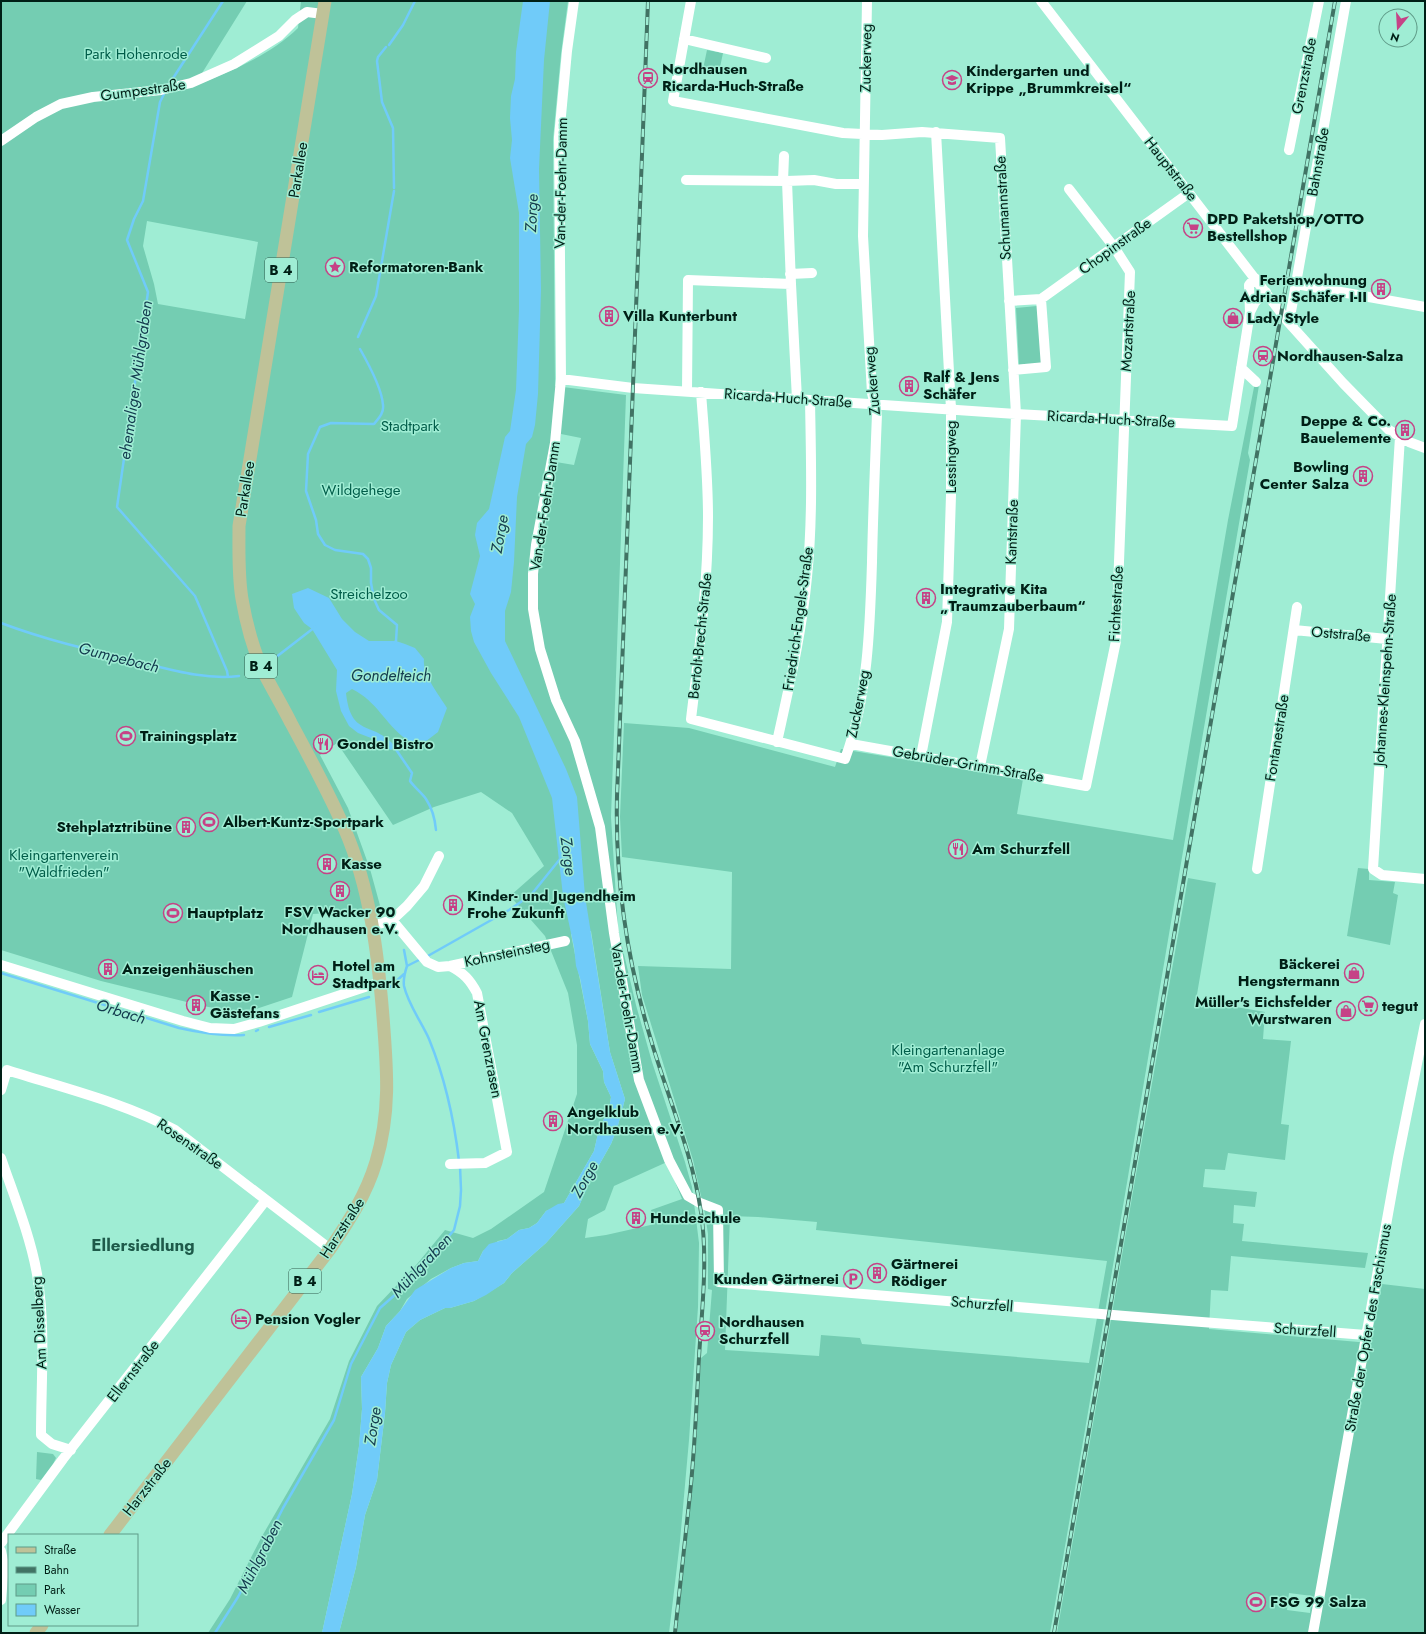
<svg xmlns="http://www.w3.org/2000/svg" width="1426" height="1634" viewBox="0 0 1426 1634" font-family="Jost,sans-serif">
<rect width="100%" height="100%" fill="#9fedd4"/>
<path fill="#74cdb2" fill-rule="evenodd" d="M1,1H247L194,86C231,71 269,56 298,28L301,1H568L561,54L553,140L555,386L626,395L611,817L618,929L636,1005L652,1062L685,1162L692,1187L699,1243L698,1307L689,1440L680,1541L669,1633H339L356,1567L365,1515L377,1480L385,1413L387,1383L391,1365L406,1332L420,1320L445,1308H450L474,1301L504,1283L512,1273L546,1243L579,1206L590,1181L611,1144L617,1129L625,1099L610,1052L591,931L571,934L588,1021L590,1044L603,1071L604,1082L611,1097L609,1109L599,1129L594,1151L564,1203L546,1211L537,1223L529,1228L519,1230L507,1239L498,1241L483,1251L478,1261L464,1263L451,1268L431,1279L407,1299L400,1311L386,1326L378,1348L361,1377L362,1409L359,1446L352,1494L322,1633H208L230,1599L261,1538L330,1419L349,1361L377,1306L417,1264L445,1230L473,1238L491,1229L544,1192L577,1094V1045L568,993L545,936L510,896L544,866L512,813L481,792L434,807L393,825L337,743L320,755L348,808L370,869L381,909L313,914L292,997L256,1009L231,1011L203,1006L101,981L1,950ZM147,221L258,242L245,319L158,304L154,284L143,246ZM561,434L581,438L574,465L556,462ZM667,1162L682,1199L651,1210L655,1224L606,1235L585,1238L588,1219L605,1210L614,1186Z
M707,50L723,53L719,72L703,69Z
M1037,306L1042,363L1019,365L1016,308Z
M1256,377L1260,379L1248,453L1250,460C1182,851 1118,1242 1050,1633H677L696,1441L701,1358L707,1353L712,1290L708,1289V1234L705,1214L693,1160L642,995L638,966L731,969L732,872L622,857L620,817L624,723L689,728L835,767L841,749L1023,779L1017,814L1173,840L1228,520ZM730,1216L758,1217L817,1222L816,1230L1107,1261L1089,1363L862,1344L860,1338L821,1335L819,1356L725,1350Z
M1358,868L1369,869V880L1395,882L1393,893L1398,895L1390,945L1347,936Z
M1188,878L1216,883L1196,1000L1265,1012L1263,1039L1291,1041L1281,1124L1289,1125L1285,1160L1228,1153L1225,1170L1205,1169L1203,1187L1257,1192L1255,1207L1234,1205L1233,1223L1244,1224L1242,1241L1368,1253L1365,1268L1231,1256L1228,1291L1211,1290L1209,1329L1370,1343L1382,1284L1425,1289V1633H1057L1131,1203ZM1289,1593L1312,1596L1310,1613L1287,1610Z
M37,1452L53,1454L56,1458L53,1464L41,1480L36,1479Z"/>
<path fill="#70cbf9" d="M523,1H550L544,60L539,169L541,290L538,394L535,425L532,437L526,444L517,497L514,562L511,592L505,611V641L566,769L577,797L585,896L610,1052L625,1099L617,1129L611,1144L590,1181L579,1206L546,1243L512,1273L504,1283L486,1295L474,1301L450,1308H445L420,1320L406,1332L391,1365L387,1383L385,1413L377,1480L365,1515L356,1567L339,1633H322L352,1494L359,1446L362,1409L361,1377L378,1348L386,1326L400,1311L415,1290L451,1268L464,1263L478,1261L483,1251L489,1244L507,1239L519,1230L529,1228L537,1223L546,1211L558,1204L564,1203L594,1151L599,1129L609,1109L611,1097L604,1082L603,1071L590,1044L588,1021L580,978L576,966L574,947L563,896L552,798L519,717L491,673L474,642L471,631L470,617L475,604L470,594L480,556L475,535L477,523L489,509L505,437L510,431L516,390L519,310V213L510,158L512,140L510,118L511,96L515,79L516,52Z
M308,588L329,598L342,619L355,632L369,641H396L405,644L415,648L424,659C422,674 439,695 447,708L438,732L421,745C416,743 410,742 406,739C384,723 378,702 352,689L346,693C351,738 372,720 395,746L391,750L371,738L358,733L349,726L341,711L336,691L337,670L312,629L304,623L294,608L292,594Z"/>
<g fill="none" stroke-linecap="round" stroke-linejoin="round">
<path stroke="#70cbf9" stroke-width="2.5" d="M389,45L403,25L415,1
M386,47L378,57L377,61L382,102L393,128L394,188
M168,86L223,1
M165,92L160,102L143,201L134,219L127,240L148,292L117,507L195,596L227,671L228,677
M358,337L376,296L394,191
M360,349C368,363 382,389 383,405C384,413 379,418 374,424L331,423L320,427L308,454L306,491L316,520L318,534L325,545L335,550L363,554L368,559L371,568V583L374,599L379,610L397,625L396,641L394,643
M1,623C46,640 93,651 139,662C172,670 205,680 239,676
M271,661L315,627
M392,745L395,748L412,773L410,781C415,788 422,793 426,799C432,808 435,819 436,830
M404,950L407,966
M426,957L509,910L531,895L560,859
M421,959L407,966C405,972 403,979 404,986C408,1004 422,1023 429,1039C445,1078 454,1119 459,1161
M1,973L179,1028C201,1033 222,1036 244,1035
M390,987L404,974
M319,1012L369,997
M269,1027L311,1015
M256,1031L258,1030
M215,1633L238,1597L283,1508L334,1420L351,1364L380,1308L413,1279L454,1230L460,1206L461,1190L460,1166"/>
<path stroke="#fff" stroke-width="10" d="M574,1L567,51L559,137L561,379L555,443L536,545L533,574V609L540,649L556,700L575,741L600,827L614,933L639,1080L669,1160L688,1196L700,1203L718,1210L719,1282L1125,1316L1366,1335
M691,1L673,101L843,133L882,135L922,132L1000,138L1016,414L1009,629L980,766
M1041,1L1289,323L1343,383L1389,430L1409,442L1425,448
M684,39L766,58
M1,141L36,117L61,104L93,97L161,90L191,83L234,64L279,36L295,20L307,12L323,14
M1289,150L1319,1
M686,180L787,181L791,284
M783,181L784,156
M787,181L814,180L836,184H863
M790,274L812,273
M1296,284L1425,307
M1041,299L1189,193
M1009,301L1041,299L1046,367L1013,370
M1250,312L1255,302L1266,292
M1289,323L1346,1
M1241,368L1256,382
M561,379L633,388L1016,414L1232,426L1250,312L1249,285L1255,278
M687,391L688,280L791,284L797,399
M701,392C704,434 708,475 708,517C708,585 699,652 691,719L845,759C868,697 870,628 872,562C873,513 875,464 877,414L872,393L863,236L867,1
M1400,437L1373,869L1382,875L1425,879
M1294,630L1387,639
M777,742C789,687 802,632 807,577C813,518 811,459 810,400
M851,744L1086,786L1116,641L1130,272L1114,247L1069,189
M921,756L947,622L951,495V409L936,132
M1257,869L1297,607
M392,920L427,962L438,967L450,966L565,941
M372,926L392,920L407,906L424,886L439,856
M1,965L183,1021L210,1028L234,1029L259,1022L380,982
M450,966C464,973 470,980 477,993L507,1152L485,1163L450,1164
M1,1090L7,1070C63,1088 123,1102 175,1130L330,1249
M1,1158C14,1196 30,1235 37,1274C46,1327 41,1381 41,1435L52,1444L71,1450
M1,1543L63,1459L266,1200
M1,1551L4,1565L1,1600
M1313,1633L1398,1158L1425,1024"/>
<path stroke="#bfc298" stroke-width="13" d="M110,1535L330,1249C349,1221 366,1195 376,1162C391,1111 387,1068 383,1017C378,954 370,888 345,830C329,793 310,758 291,723C282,705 271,687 262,669C253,648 246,622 242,599C238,575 239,550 239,526L325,1
M36,1633L42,1625"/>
<g stroke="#417364" stroke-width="4">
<path id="rail" d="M648,1L617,796C615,879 627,961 651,1040C668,1098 692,1152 701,1212C708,1260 702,1308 699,1357C697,1399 695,1442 691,1484C686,1534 680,1584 675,1633
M1054,1633L1335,1"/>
</g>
<use href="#rail" stroke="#9fedd4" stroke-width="2.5" stroke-dasharray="8" stroke-linecap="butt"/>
</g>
<defs>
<g id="station-ring" transform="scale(1)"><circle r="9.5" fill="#9fedd4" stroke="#c64286" stroke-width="1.5"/><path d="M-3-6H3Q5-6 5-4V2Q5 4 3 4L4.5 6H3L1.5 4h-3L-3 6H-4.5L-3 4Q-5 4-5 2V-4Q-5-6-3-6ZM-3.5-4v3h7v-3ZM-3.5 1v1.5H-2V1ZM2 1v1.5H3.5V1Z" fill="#c64286"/></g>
<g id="school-ring" transform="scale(1)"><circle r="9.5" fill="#9fedd4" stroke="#c64286" stroke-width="1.5"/><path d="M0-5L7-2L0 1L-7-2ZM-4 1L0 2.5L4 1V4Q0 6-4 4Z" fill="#c64286"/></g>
<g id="supermarket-ring" transform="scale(1)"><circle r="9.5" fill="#9fedd4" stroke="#c64286" stroke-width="1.5"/><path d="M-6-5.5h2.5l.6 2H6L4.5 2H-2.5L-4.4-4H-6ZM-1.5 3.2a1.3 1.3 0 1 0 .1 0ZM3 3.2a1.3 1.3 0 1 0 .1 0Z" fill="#c64286"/></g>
<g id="sight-ring" transform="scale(1)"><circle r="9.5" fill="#9fedd4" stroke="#c64286" stroke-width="1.5"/><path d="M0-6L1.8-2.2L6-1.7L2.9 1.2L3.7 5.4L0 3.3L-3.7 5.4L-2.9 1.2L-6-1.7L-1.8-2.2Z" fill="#c64286"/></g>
<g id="building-ring" transform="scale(1)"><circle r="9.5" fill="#9fedd4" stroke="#c64286" stroke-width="1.5"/><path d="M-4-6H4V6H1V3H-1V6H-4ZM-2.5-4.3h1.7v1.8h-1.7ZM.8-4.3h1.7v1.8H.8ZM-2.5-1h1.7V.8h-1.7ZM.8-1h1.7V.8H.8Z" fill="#c64286"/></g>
<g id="shop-ring" transform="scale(1)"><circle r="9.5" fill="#9fedd4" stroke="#c64286" stroke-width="1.5"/><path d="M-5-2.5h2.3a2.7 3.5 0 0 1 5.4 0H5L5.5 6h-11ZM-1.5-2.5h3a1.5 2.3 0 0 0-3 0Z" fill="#c64286"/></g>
<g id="stadium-ring" transform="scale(1)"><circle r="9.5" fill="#9fedd4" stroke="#c64286" stroke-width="1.5"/><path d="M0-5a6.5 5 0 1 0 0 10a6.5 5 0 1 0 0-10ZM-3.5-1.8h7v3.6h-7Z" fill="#c64286"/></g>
<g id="restaurant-ring" transform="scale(1)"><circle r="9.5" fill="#9fedd4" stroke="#c64286" stroke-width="1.5"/><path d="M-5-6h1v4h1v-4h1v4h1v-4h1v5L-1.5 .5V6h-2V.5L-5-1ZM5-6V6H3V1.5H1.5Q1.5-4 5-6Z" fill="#c64286"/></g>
<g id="hotel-ring" transform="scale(1)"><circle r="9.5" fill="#9fedd4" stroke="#c64286" stroke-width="1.5"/><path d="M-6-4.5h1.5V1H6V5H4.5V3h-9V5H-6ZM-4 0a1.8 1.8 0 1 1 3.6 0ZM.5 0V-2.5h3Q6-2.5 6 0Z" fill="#c64286"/></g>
<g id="parking-ring" transform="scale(1)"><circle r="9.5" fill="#9fedd4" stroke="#c64286" stroke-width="1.5"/><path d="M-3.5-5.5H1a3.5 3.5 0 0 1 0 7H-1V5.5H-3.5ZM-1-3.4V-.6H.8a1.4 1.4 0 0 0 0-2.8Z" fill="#c64286"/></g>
</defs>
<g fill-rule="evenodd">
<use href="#station-ring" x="648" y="78"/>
<use href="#school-ring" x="952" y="80"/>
<use href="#supermarket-ring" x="1193" y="228"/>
<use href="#sight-ring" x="335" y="267"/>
<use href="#building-ring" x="1381" y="289"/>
<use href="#building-ring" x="609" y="316"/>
<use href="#shop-ring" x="1233" y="318"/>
<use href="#station-ring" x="1263" y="356"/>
<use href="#building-ring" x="909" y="386"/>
<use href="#building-ring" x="1405" y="430"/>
<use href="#building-ring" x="1363" y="476"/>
<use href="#building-ring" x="926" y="598"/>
<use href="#stadium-ring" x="126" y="736"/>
<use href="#restaurant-ring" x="323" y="744"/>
<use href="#stadium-ring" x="209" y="822"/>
<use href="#building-ring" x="186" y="827"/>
<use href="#restaurant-ring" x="958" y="849"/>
<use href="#building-ring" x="327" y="864"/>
<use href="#building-ring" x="340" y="891"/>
<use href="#building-ring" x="453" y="905"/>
<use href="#stadium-ring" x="173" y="913"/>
<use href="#building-ring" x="108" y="969"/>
<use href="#shop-ring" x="1354" y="973"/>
<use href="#hotel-ring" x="318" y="975"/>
<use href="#building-ring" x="196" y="1005"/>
<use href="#supermarket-ring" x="1368" y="1006"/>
<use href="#shop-ring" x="1346" y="1011"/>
<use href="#building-ring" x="553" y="1121"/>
<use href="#building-ring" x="636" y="1218"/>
<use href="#building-ring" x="877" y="1273"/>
<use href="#parking-ring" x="853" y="1279"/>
<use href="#hotel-ring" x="241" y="1319"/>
<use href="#station-ring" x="705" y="1331"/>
<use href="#stadium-ring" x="1256" y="1602"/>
</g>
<g text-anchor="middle" stroke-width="3" stroke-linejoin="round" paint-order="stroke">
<g fill="#9fedd4" stroke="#305d4f" stroke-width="1">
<rect x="265" y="258" width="32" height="24" rx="3"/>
<rect x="245" y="654" width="32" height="24" rx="3"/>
<rect x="289" y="1269" width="32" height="24" rx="3"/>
</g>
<g font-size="14" font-weight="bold" fill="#001f16">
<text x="281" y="275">B 4</text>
<text x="261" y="671">B 4</text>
<text x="305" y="1286">B 4</text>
</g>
<g font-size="15" fill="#005d49" stroke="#9fedd4">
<text x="136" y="59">Park Hohenrode</text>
<text x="410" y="431">Stadtpark</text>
<text x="361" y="495">Wildgehege</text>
<text x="369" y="599">Streichelzoo</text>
<text x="64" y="860">Kleingartenverein<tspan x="64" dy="17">"Waldfrieden"</tspan></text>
<text x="948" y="1055">Kleingartenanlage<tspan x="948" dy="17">"Am Schurzfell"</tspan></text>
</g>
<g font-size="15" fill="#001f16" stroke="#9fedd4">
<text transform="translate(866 58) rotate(-89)" y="5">Zuckerweg</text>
<text transform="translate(1304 76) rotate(-79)" y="5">Grenzstraße</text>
<text transform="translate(143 90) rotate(-8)" y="5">Gumpestraße</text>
<text transform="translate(1318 162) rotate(-80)" y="5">Bahnstraße</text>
<text transform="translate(1171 169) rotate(52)" y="5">Hauptstraße</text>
<text transform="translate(298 170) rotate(-81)" y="5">Parkallee</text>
<text transform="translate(561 183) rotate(-89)" y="5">Van-der-Foehr-Damm</text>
<text transform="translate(1003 208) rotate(-93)" y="5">Schumannstraße</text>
<text transform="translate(1115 246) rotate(-36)" y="5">Chopinstraße</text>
<text transform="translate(1128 331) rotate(-87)" y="5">Mozartstraße</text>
<text transform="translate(872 381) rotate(-95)" y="5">Zuckerweg</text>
<text transform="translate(788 398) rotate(4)" y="5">Ricarda-Huch-Straße</text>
<text transform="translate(1111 419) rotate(3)" y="5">Ricarda-Huch-Straße</text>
<text transform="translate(951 457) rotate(-90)" y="5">Lessingweg</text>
<text transform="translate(245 489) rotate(-81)" y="5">Parkallee</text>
<text transform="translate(545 506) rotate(-81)" y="5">Van-der-Foehr-Damm</text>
<text transform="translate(1012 532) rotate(-88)" y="5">Kantstraße</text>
<text transform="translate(1116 604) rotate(-87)" y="5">Fichtestraße</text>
<text transform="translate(798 619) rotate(-82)" y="5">Friedrich-Engels-Straße</text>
<text transform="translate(1341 634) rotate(5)" y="5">Oststraße</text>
<text transform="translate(700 636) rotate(-84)" y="5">Bertolt-Brecht-Straße</text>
<text transform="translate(1385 680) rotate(-86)" y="5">Johannes-Kleinspehn-Straße</text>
<text transform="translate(858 704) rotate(-79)" y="5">Zuckerweg</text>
<text transform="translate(1277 738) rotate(-81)" y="5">Fontanestraße</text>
<text transform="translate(968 764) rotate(10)" y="5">Gebrüder-Grimm-Straße</text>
<text transform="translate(507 953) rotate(-12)" y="5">Kohnsteinsteg</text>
<text transform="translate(627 1008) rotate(80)" y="5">Van-der-Foehr-Damm</text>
<text transform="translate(488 1049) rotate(79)" y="5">Am Grenzrasen</text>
<text transform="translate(190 1144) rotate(35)" y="5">Rosenstraße</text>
<text transform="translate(342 1228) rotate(-57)" y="5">Harzstraße</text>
<text transform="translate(982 1304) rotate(5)" y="5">Schurzfell</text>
<text transform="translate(39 1323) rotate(-93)" y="5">Am Disselberg</text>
<text transform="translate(1368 1328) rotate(-80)" y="5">Straße der Opfer des Faschismus</text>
<text transform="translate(1305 1330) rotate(4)" y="5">Schurzfell</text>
<text transform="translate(133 1371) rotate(-52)" y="5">Ellernstraße</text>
<text transform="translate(147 1487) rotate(-52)" y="5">Harzstraße</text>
</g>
<g font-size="15" font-weight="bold" fill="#001f16" stroke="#9fedd4" text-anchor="start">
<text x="662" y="74">Nordhausen<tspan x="662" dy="17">Ricarda-Huch-Straße</tspan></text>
<text x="966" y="76">Kindergarten und<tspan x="966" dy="17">Krippe „Brummkreisel“</tspan></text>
<text x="1207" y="224">DPD Paketshop/OTTO<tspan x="1207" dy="17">Bestellshop</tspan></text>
<text x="349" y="272">Reformatoren-Bank</text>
<text x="1367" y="285" text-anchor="end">Ferienwohnung<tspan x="1367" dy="17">Adrian Schäfer I-II</tspan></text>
<text x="623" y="321">Villa Kunterbunt</text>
<text x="1247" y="323">Lady Style</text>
<text x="1277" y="361">Nordhausen-Salza</text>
<text x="923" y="382">Ralf &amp; Jens<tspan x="923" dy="17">Schäfer</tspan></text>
<text x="1391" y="426" text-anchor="end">Deppe &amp; Co.<tspan x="1391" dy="17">Bauelemente</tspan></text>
<text x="1349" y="472" text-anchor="end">Bowling<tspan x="1349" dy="17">Center Salza</tspan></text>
<text x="940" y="594">Integrative Kita<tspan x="940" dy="17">„Traumzauberbaum“</tspan></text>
<text x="140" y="741">Trainingsplatz</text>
<text x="337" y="749">Gondel Bistro</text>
<text x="223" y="827">Albert-Kuntz-Sportpark</text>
<text x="172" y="832" text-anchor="end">Stehplatztribüne</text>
<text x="972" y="854">Am Schurzfell</text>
<text x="341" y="869">Kasse</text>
<text x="467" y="901">Kinder- und Jugendheim<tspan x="467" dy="17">Frohe Zukunft</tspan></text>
<text x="340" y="917" text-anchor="middle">FSV Wacker 90<tspan x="340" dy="17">Nordhausen e.V.</tspan></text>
<text x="187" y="918">Hauptplatz</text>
<text x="1340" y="969" text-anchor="end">Bäckerei<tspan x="1340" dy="17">Hengstermann</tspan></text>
<text x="332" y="971">Hotel am<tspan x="332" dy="17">Stadtpark</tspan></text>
<text x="122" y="974">Anzeigenhäuschen</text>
<text x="210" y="1001">Kasse -<tspan x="210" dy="17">Gästefans</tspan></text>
<text x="1332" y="1007" text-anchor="end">Müller's Eichsfelder<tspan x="1332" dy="17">Wurstwaren</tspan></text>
<text x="1382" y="1011">tegut</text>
<text x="567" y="1117">Angelklub<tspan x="567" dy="17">Nordhausen e.V.</tspan></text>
<text x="650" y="1223">Hundeschule</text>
<text x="891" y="1269">Gärtnerei<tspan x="891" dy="17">Rödiger</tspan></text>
<text x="839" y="1284" text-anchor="end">Kunden Gärtnerei</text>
<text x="255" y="1324">Pension Vogler</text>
<text x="719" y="1327">Nordhausen<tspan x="719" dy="17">Schurzfell</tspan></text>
<text x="1270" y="1607">FSG 99 Salza</text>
</g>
<g font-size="16" font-style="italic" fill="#133b4e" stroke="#9fedd4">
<text transform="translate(531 213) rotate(-87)" y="6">Zorge</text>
<text transform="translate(135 380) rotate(-82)" y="6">ehemaliger Mühlgraben</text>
<text transform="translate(499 534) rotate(-80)" y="6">Zorge</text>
<text transform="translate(119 657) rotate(14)" y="6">Gumpebach</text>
<text x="391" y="681">Gondelteich</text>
<text transform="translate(569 856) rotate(82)" y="6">Zorge</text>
<text transform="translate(121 1011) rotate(17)" y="6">Orbach</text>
<text transform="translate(584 1179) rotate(-61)" y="6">Zorge</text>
<text transform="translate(421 1265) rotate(-47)" y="6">Mühlgraben</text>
<text transform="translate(372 1426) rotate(-81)" y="6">Zorge</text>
<text transform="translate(259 1556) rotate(-63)" y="6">Mühlgraben</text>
</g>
<g font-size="17" font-weight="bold" fill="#1e5a4a" stroke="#9fedd4">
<text x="143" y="1251">Ellersiedlung</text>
</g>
</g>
<rect width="1426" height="1634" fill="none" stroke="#001f16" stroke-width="4"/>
<rect x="8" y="1534" width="130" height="92" fill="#9fedd4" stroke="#5f9b88"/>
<rect x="16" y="1547" width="20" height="6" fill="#bfc298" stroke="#5f9b88"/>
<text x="44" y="1554" font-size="12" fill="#001f16">Straße</text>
<rect x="16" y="1567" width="20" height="6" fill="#417364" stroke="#5f9b88"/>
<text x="44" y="1574" font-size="12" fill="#001f16">Bahn</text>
<rect x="16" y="1584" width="20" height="12" fill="#74cdb2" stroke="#5f9b88"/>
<text x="44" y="1594" font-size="12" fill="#001f16">Park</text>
<rect x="16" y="1604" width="20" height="12" fill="#70cbf9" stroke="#5f9b88"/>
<text x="44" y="1614" font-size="12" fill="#001f16">Wasser</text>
<g transform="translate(1398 28) rotate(198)"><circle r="19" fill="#9fedd4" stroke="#5f9b88"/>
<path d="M0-3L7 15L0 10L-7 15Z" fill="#c64286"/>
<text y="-6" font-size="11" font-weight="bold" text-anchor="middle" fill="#001f16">N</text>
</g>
</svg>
